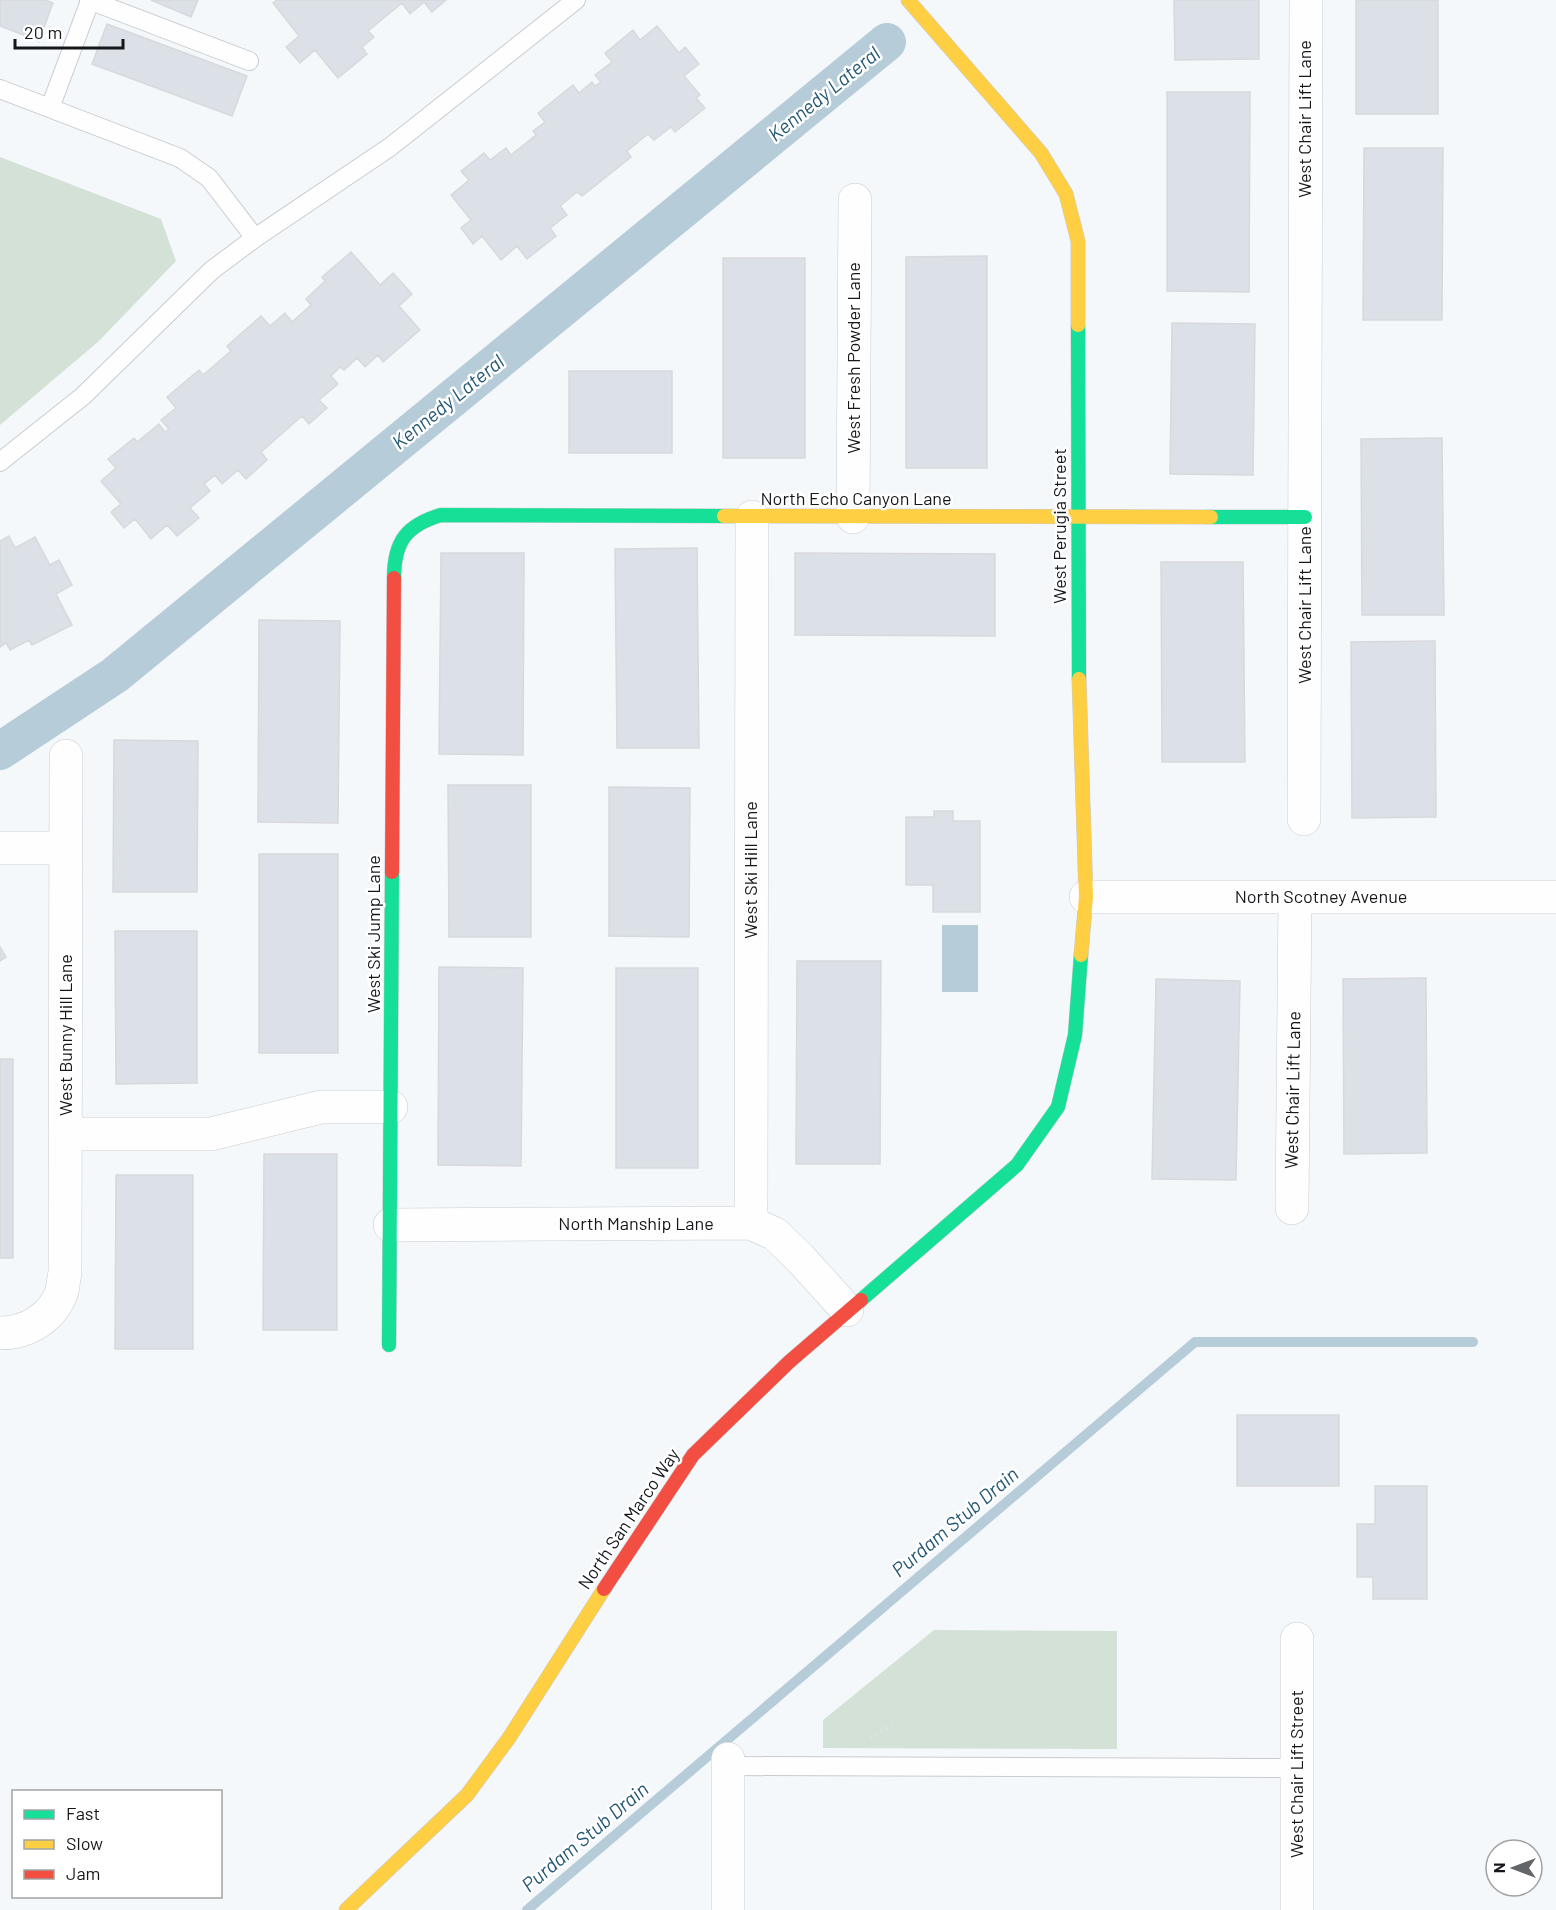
<svg xmlns="http://www.w3.org/2000/svg" width="1556" height="1910" viewBox="0 0 1556 1910" font-family="Barlow,sans-serif">
<rect width="100%" height="100%" fill="#f5f8fb"/>
<path fill="#d3e1d6" d="M0,157L161,219L176,261L99,341L0,425Z
M934,1630L1117,1631V1749L823,1748V1720Z"/>
<path fill="#b6ccd9" d="M942,925H978V992H942Z"/>
<g fill="none" stroke-linecap="round" stroke-linejoin="round">
<path stroke="#b6ccd9" stroke-width="10" d="M527,1910L1195,1342H1473"/>
<path stroke="#b6ccd9" stroke-width="38" d="M0,751L115,675L887,42"/>
</g>
<path fill="#dbe1e6" stroke="#d7d9dc" stroke-width="1.5" d="M0,0H46L53,3L39,41L0,26Z
M151,0H198L191,17Z
M277,0H446L432,12L424,2L410,14L402,3L368,31L374,37L362,47L367,54L338,78L315,50L300,63L286,47L299,36L273,3Z
M1174,0H1259V59L1175,60Z
M1356,0H1438V114H1356Z
M107,24L247,76L232,116L92,64Z
M657,26L679,53L685,47L699,64L684,76L700,95L696,98L705,108L675,132L671,127L654,140L648,134L627,151L631,157L582,196L577,192L560,206L567,215L550,228L556,236L527,259L517,246L501,260L482,236L473,244L461,228L471,220L451,195L469,180L461,171L484,153L490,160L506,148L511,155L536,135L533,131L545,122L538,113L573,85L579,93L592,82L595,86L601,82L595,75L612,62L605,53L633,30L640,40Z
M1167,92H1250L1249,292L1167,291Z
M1364,148H1443L1442,320H1363Z
M351,252L380,285L393,273L412,294L399,306L420,330L383,362L378,355L365,367L357,358L344,370L340,367L331,376L338,384L319,400L327,408L309,424L302,416L261,452L267,460L246,479L238,470L222,484L215,475L204,484L210,491L190,508L199,518L177,536L167,525L151,539L135,519L124,528L111,512L121,504L101,481L116,468L108,459L134,438L137,442L159,424L165,432L169,429L161,420L176,408L167,397L199,370L203,375L231,351L227,346L261,316L270,326L285,313L292,322L311,305L306,299L325,281L322,277Z
M987,256V468H906V257Z
M723,258H805V458H723Z
M1172,323L1255,324L1253,475L1170,474Z
M569,371H672V453H569Z
M1442,438L1444,615H1362L1361,439Z
M9,536L15,548L35,537L50,565L59,560L72,585L56,594L72,625L32,645L29,640L10,650L6,643L0,647V541Z
M697,548L699,748H617L615,549Z
M441,553H524L523,755L439,754Z
M795,553L995,554V636L795,635Z
M1161,562H1243L1245,762H1162Z
M259,620L340,621L338,823L258,822Z
M1435,641L1436,817L1352,818L1351,642Z
M114,740L198,741L197,892H113Z
M448,785H531V937H449Z
M609,787L690,788L689,937L609,936Z
M934,811H953V821H980V912H933V885H906V817H934Z
M259,854H338V1053H259Z
M115,931H197V1083L116,1084Z
M0,947L6,957L0,961Z
M797,961H881L880,1164H796Z
M439,967L523,968L521,1166L438,1165Z
M616,968H698V1168H616Z
M1426,978L1427,1153L1344,1154L1343,979Z
M1156,979L1240,981L1236,1180L1152,1179Z
M0,1059H13V1258H0Z
M264,1154H337V1330H263Z
M116,1175H193V1349H115Z
M1237,1415H1339V1486H1237Z
M1375,1486H1427V1599H1373V1577H1357V1524H1375Z"/>
<g fill="none" stroke-linecap="round" stroke-linejoin="round">
<g stroke="#c9cbce" stroke-width="20">
<path id="lane" d="M89,0L249,61
M0,89L180,158L209,178L255,238
M50,108L90,1
M0,462L83,396L212,270L255,238L390,147L576,0
M728,1766L1297,1768"/>
</g>
<g stroke="#c9cbce" stroke-width="34">
<path id="street" d="M853,517L855,200
M1304,819L1306,0
M0,848H66
M1086,897H1556
M65,1134H211L321,1107H391
M1292,1208L1295,897
M751,1223L752,517
M390,1225L751,1223L775,1234L800,1258L847,1310
M0,1333C27,1333 53,1318 62,1291C63,1285 64,1278 65,1272L66,756
M1297,1639V1910
M728,1759V1910"/>
</g>
<g stroke="#c9cbce" stroke-width="15">
<path id="fast" d="M1078,325L1079,679
M1211,517H1305
M394,578C394,541 407,525 441,515L724,516
M861,1300L1017,1165L1058,1107L1075,1035L1081,955
M389,1345L392,872"/>
</g>
<g stroke="#c9cbce" stroke-width="15">
<path id="slow" d="M908,0L1041,153L1066,194L1078,241V325
M724,516L1211,517
M1079,679L1086,897L1081,955
M346,1910L467,1795L509,1738L604,1589"/>
</g>
<g stroke="#c9cbce" stroke-width="15">
<path id="jam" d="M392,872L394,578
M604,1589L693,1455L789,1362L861,1300"/>
</g>
<path stroke="#e1e2e3" stroke-width="4" stroke-dasharray="1.5 4.5" stroke-linecap="butt" d="M871,1738L892,1724"/>
<use href="#lane" stroke="#fefefe" stroke-width="18"/>
<use href="#street" stroke="#fefefe" stroke-width="33"/>
<use href="#fast" stroke="#16e098" stroke-width="14"/>
<use href="#slow" stroke="#ffcf43" stroke-width="14"/>
<use href="#jam" stroke="#f24e42" stroke-width="14"/>
</g>
<g text-anchor="middle" stroke-width="5" stroke-linejoin="round" paint-order="stroke">
<g font-size="18" fill="#15171a" stroke="#fff">
<text transform="translate(1305 119) rotate(-90)" y="6">West Chair Lift Lane</text>
<text transform="translate(854 358) rotate(-90)" y="6">West Fresh Powder Lane</text>
<text x="856" y="505">North Echo Canyon Lane</text>
<text transform="translate(1060 526) rotate(-90)" y="6">West Perugia Street</text>
<text transform="translate(1305 605) rotate(-90)" y="6">West Chair Lift Lane</text>
<text transform="translate(751 870) rotate(-90)" y="6">West Ski Hill Lane</text>
<text x="1321" y="903">North Scotney Avenue</text>
<text transform="translate(374 934) rotate(-90)" y="6">West Ski Jump Lane</text>
<text transform="translate(66 1035) rotate(-90)" y="6">West Bunny Hill Lane</text>
<text transform="translate(1293 1090) rotate(-89)" y="6">West Chair Lift Lane</text>
<text x="636" y="1230">North Manship Lane</text>
<text transform="translate(629 1519) rotate(-56)" y="6">North San Marco Way</text>
<text transform="translate(1297 1774) rotate(-90)" y="6">West Chair Lift Street</text>
</g>
<g font-size="20" font-style="italic" fill="#255975" stroke="#fff">
<text transform="translate(824 94) rotate(-39)" y="7">Kennedy Lateral</text>
<text transform="translate(448 402) rotate(-39)" y="7">Kennedy Lateral</text>
<text transform="translate(955 1522) rotate(-40)" y="7">Purdam Stub Drain</text>
<text transform="translate(585 1837) rotate(-40)" y="7">Purdam Stub Drain</text>
</g>
</g>
<rect x="12" y="1790" width="210" height="108" fill="#ffffff" stroke="#a1a2a3" stroke-width="1.5"/>
<rect x="24" y="1810" width="30" height="9" fill="#16e098" stroke="#a1a2a3" stroke-width="1.5"/>
<text x="66" y="1820" font-size="18" fill="#15171a">Fast</text>
<rect x="24" y="1840" width="30" height="9" fill="#ffcf43" stroke="#a1a2a3" stroke-width="1.5"/>
<text x="66" y="1850" font-size="18" fill="#15171a">Slow</text>
<rect x="24" y="1870" width="30" height="9" fill="#f24e42" stroke="#a1a2a3" stroke-width="1.5"/>
<text x="66" y="1880" font-size="18" fill="#15171a">Jam</text>
<g transform="translate(1514 1868) rotate(270)"><circle r="28" fill="#ffffff" stroke="#a1a2a3" stroke-width="1.5"/>
<path d="M0-4.5L10 22L0 15L-10 22Z" fill="#636669"/>
<text y="-9" font-size="16" font-weight="bold" text-anchor="middle" fill="#15171a">N</text>
</g>
<path d="M15 39v9h108v-9" fill="none" stroke="#15171a" stroke-width="3"/>
<text x="24" y="39" font-size="18" fill="#15171a" stroke="#ffffff" stroke-width="4.5" paint-order="stroke">20 m</text>
</svg>
